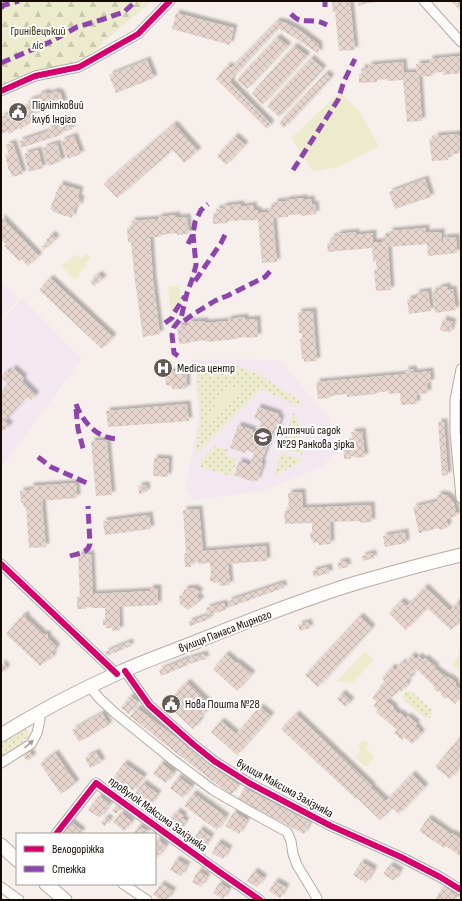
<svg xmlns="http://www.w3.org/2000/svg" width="462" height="901" viewBox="0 0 462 901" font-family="'Sofia Sans Condensed',sans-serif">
<defs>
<pattern id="grass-dots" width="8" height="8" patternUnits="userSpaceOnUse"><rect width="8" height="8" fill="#edebcd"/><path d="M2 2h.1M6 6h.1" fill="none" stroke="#cac8ae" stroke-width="1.8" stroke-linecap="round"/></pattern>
<pattern id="forest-firs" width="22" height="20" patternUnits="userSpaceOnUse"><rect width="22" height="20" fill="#edebcd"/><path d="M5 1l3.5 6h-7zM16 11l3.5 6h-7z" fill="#cac8ae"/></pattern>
<pattern id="building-cross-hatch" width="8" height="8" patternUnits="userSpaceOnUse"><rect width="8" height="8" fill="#e5d5ce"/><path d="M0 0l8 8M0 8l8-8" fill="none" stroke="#c4b6af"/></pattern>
<filter id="shadow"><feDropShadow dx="3.5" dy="-3.5" stdDeviation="1" flood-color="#0004"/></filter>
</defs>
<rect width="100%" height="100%" fill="#f7efeb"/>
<path fill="#f3e8f0" d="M1,279L18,298L1,318Z
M22,298L82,359L1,468V359L2,358L1,354V322Z
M194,359L280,360L330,420L334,453L323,466L263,491L192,500L185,488L198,422Z"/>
<path fill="url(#grass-dots)" d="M225,364L237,366L259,374L300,401L298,406L261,389L196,455H195L200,419L196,365Z
M293,413L295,414L298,420L302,455L282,448V447Z
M215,445L228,450L226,456L237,459L232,476L202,468L199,463Z
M281,453L302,460L301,462L274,476V475Z
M408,691L412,692L431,709L432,714L430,718H425L404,700L402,696L404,693Z
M22,728C25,729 29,731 29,734C29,740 6,754 1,758V740Z"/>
<path fill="url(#forest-firs)" d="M1,1H152L143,9L102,43L79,67L35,76L1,91Z"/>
<path fill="#edebcd" d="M340,92L358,109L379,146L341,166L313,172L291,138Z
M86,253L91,258L85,263L88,266L79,273L80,275L75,280L61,266L77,254L81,258Z
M179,285L182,310L171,311L168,287Z
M237,387L242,389V392L206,428C205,418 222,391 231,388C233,387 235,387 237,387Z
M365,651L374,660L352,683L337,681Z
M461,651V673L452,665Z
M362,740L367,741L368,744L366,748L375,757L366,767L355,757L360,751L358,745Z"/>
<path fill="url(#building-cross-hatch)" filter="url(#shadow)" d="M332,1H350L355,50L339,51L335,11L333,12Z
M358,1H377V2L363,4V5L358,6Z
M451,1H461V11Z
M176,13L234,28L230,45L172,29Z
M277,21L286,23L299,30L319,45V54L292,36L279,29L276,30L231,79L232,80L230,82L271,124L267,129L216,79L228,65L231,68Z
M277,37L288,46L247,89L237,80Z
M294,46L307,56L262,105L252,93Z
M460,56L461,73L443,75V72L432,73L433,76L419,77L422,121L407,122L403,80L387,81V79L377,80V82L359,83V74L362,73L361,68H369L368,65L403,62L404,73L417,72L416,64L429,63V59Z
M311,58L323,69L279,117L267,106Z
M147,60L154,78L116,93L109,75Z
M326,73L331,78L284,128L279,123Z
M57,91V93L60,92L64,103L30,116L33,122L23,126V128L20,130L19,128L12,131L13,132L8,134L7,131L1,134V117L25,108L26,110L28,109L26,104L29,103L28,101L39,97L38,95L46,92L47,94Z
M69,120L72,129L60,133L61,135L21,148L19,141L49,131L48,129L59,125L58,124Z
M174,124L198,151L184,163L173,150L117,198L104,184Z
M458,134L459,136H461V153L448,155V160L432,161L429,139H435L434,136Z
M74,136L81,154L68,159L61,141Z
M235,136L245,145L226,165L217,156Z
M13,143L23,174L12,177L10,171H9L6,160H7L5,155L9,154L6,145Z
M57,143L62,161L48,166L43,148Z
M38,150L43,168L29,172L24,154Z
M425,179L431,197L395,209L389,192Z
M60,184L80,190L78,198L81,199L79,207L75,206L72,218L53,212V210L50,209L53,200H54L56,192H57Z
M304,198V200L311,199L312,205L315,204L316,214L301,216V214L288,215V217L273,218L277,262L262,263L258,220L245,221V220L228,221V223L213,224V214L216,213V209L223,208V206L241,204V207L253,205L254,210H258V213L268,212V208L274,207V202L286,201V200Z
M177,215V218L187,217L189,234L177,235V233L161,235V237H150L153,279L160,334L143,337L135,281L131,242H128L127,228H132L131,221L159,219L158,217Z
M1,217L39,256L28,266L21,259L19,261L4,246L6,244L1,240Z
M426,228V233L441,232L442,242H443V238L456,237L457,253L428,256L427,244L388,247L391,290L376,291L374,270H377L376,261L373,262L372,248L328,252L327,243H331V237L338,236L337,234L356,232V235L373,233V242H382V237L390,236L389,231Z
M52,234L56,239L44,250L41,247L48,242L46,240Z
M99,274L103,279L94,286L90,281Z
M50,278L113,337L102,349L39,290Z
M447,286L448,290L453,289L456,310L435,313L432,291L438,290V288Z
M428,291L431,311L409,314L407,299L416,298V293Z
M313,311L317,361L304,362V359H302L300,339H302V333H299L298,312Z
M245,317V320L257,319L258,337L247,338V337L237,338V339L207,342L206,340L190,342V343L179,344L177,326L188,325V322L205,321V323L228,321V319Z
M443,319L453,322L450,333L440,330Z
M13,368L24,378L22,381L36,395L31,400L27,396L5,421L10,425L4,431L1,429V392L8,384L1,377L7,371L9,373Z
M413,369L414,373L430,371L431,383H427L428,393L416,395L417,404L401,405L400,393L388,394V391L375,393V394L347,397V394L330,396V398L318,399L316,382L405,374V370Z
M186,371L187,386L186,389H172V386L166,385L165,372Z
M187,404L189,421L108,427L106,411Z
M258,407L279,414L278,417L281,418L276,432L273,430L261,463L263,464L257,481L255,480L254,482L234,475L239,461L250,465L254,453L246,450L245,453L230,448L238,425L253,430L252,432L261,435L263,428L259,427L261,421L254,418Z
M438,422H444L448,475L442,476Z
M362,431L365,457L355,458L354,456H351V459H344L343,443L353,442L351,432Z
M107,440L112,495L96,496L91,441Z
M154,458L169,459L168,477L153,476Z
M76,483L77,498L42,501L46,547L29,548L26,507L24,508L23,503H21L20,491L30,490V486Z
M146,485L147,492L139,494L138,486Z
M302,492L303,508L371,505L372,522L360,523V521L330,522L331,544L319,545L318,542L313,543V540H311L310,533H312V523L285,524L284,511H289L288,493Z
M442,494L448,496L452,500L454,504L457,516L446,519L448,525L447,528L440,530L439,528L419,533L413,507L438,501L437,495Z
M199,509L203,551L266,546L267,561L228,564L230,585L219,586V582L214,583L213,581H210V575H211L210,563L198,564V562L191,563V567H185L184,553H186L183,510Z
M149,515L151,529L105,535L103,521Z
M405,532L406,543L385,547L383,536Z
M372,553L374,558L363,561L362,556Z
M91,554L93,594L150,591V588H158V605L119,607L120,630L112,631V628H106V625H103V619H105V608H91V607H86V609H77V597H80L78,555Z
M346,561L348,567L339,569L337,563Z
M328,567L330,573L314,577L312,571Z
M282,583L284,588L230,607L228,601Z
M425,587L450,611L457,602L461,606V620L451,630L427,608L406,630L389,613L401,601L407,606Z
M194,588L200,592L197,596L201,600L188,610L180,604L179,596L184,595V589Z
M224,603L226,610L208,615L206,608Z
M23,615H26V618L43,634H47L48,638L56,646V649L53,652L52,658L49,660L45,661L40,666L6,634Z
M208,615L210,619L190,626L188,622Z
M360,616L372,628L318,687L305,675Z
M308,622L310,628L300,631L298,625Z
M129,642L131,646L107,656L105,652Z
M204,654L206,659L189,664L187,659Z
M226,654L236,663L237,662L252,674L237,691L213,669Z
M412,655L416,659L419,656L423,660L425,658L436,667L434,668L438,671L448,678L449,677L456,683L455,685L461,690L460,692L461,693V697L455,704L447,697L445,699L441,695L442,694L439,691L438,692L434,689L435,687L416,669L410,676L412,677L406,682L408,684L401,692L399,690L392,697L391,696L386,701L394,707L393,708L399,714L400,713L406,718L408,716L417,724L415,726L419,729L418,730L422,733L412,744L404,737L402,740L394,733L397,730L376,712L378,710L373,706L377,702L372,698L380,689L379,688L385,681L382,678L392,667L395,670L402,662L404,664Z
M186,659L188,665L161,676L159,670Z
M1,662L7,668L1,674Z
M187,682L211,706L199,719L200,721L193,729L167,705L175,697L174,695Z
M342,693L351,701L346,707L337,699Z
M130,696L138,702L129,714L121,708Z
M260,707L271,716L237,755L211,732L221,721L236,734Z
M137,708L238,785L231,795L171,749L130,716Z
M102,713L109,725L79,742L72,730Z
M296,714L372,786L371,787L386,801L412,774L425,787L399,814L392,808L380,820L357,798L356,799L281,729Z
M461,736V766L450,779L435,767Z
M30,752L33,757L27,761L23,756Z
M96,752L102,762L90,768L85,758Z
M55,753L76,783L61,794L40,764Z
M124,763L144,777L132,792L120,784L118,787L111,781Z
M161,763L174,773L166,783L153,774Z
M178,777L192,787L183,798L170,788Z
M143,783L158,794L149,806L134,795Z
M244,788L310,822L304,834L238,799Z
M193,793L226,817L217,830L184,806Z
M99,796L110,804L100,818L88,810Z
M116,805L120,808L116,814L112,811Z
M177,811L184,816L182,818L186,821L180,830L167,822L173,815L174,816Z
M234,812L247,820L239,834L225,826Z
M121,813L132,822L124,831L113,822Z
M106,817L110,820L105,826L101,823Z
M428,818L451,834L452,833L461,839V857L446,846L444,848L419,831Z
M70,821L82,831L80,834H68L63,831Z
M139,826L148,832L146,834H133Z
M200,829L211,837L203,849L192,842Z
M156,838L166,846L157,858L155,856Z
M218,842L229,849L223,859L212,853Z
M176,859L187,865L181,876L170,870Z
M361,862L374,869L366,883L353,875Z
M390,865L400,871L394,881L383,874Z
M198,871L207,876L201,887L192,882Z
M254,871L264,878L257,887L247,881Z
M275,881L286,887L280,898L269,891Z
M219,883L229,889L223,899L213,893Z
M161,884L173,891L167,900H161L153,895Z
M444,886L458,896L455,900H436L435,899Z"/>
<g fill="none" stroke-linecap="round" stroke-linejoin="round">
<g stroke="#b4aba6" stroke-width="11">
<path id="street" d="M424,1L461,42
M1,91L35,76L79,67L138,34L170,1
M461,369L455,400V432L461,498
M1,564L117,674
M125,671L149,705L193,744L214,761L249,783L331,826L401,857L440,877L461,890
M90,687L99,698L115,713L173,760L213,790L258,816L287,832L291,841L293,854L297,865L317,898L316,900
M1,763L31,744L37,733L40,720L38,713
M56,834L96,783L218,871L260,900
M123,884L147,900
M1,887L19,900"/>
</g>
<g stroke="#b4aba6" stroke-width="15">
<path id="secondary" d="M1,735C38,712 76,692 116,674C144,661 174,651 203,639C253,619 304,599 356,583C391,573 426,563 461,555
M1,845L17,860
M46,884L65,900"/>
</g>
<use href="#street" stroke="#fefdfc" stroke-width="9"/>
<use href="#secondary" stroke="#fefdfc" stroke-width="13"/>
<path stroke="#8e44ad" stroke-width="5" stroke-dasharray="10 5" stroke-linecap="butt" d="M325,1V7
M1,8L4,5L19,1
M291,14C300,23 303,20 314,21C319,21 323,23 327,25
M1,63L50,42L77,27L104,19L124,12L136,1
M293,170L338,100L344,81L355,59
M188,244L193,234L195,222L201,210L208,204
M195,281L221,243L227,231
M184,321L195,313L218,299L227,296L265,277L272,269
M165,323L172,318L174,313L185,296
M178,356L174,353L172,335L174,327L181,318L187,293L193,277L196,265L193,234
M76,404C83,423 98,439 119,439
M76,409L78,429L84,452
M38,457L51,467L87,483
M70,556C79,553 87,554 90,544L88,506"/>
<g stroke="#fff" stroke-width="8">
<path id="cycleway" d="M1,91L35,76L79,67L138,34L170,1
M1,564L117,674
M125,671L149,705L193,744L214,761L249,783L331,826L401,857L440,877L461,890
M56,834L96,783L218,871L260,900"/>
</g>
<use href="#cycleway" stroke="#d6006c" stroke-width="6"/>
</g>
<defs><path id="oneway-solid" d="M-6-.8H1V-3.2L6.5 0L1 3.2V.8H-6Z"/></defs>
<use fill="#a19c99" href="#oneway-solid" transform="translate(29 744) rotate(-42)"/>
<defs>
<g id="civic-disc" transform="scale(1)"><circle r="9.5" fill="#645a55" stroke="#fff"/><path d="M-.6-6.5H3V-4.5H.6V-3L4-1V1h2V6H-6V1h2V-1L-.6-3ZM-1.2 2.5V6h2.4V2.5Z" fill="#fff"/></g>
<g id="hospital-disc" transform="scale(1)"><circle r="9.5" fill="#645a55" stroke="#fff"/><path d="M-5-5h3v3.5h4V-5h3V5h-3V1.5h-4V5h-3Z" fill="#fff"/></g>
<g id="school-disc" transform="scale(1)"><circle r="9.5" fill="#645a55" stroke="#fff"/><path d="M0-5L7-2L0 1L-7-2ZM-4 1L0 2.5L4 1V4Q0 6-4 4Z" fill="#fff"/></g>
</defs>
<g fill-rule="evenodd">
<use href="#civic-disc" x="18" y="112"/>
<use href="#hospital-disc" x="163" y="368"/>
<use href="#school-disc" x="263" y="437"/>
<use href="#civic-disc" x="171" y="704"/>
</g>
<g text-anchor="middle" stroke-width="4" stroke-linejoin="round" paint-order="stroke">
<g font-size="12" fill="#323402" stroke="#fff">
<text x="38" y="35">Гринівецький<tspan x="38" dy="14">ліс</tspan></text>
</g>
<g font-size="12" fill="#150a04" stroke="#fff" text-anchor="start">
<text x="32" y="109">Підлітковий<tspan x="32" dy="14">клуб Індіго</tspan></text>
<text x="177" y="372">Medica центр</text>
<text x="277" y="434">Дитячий садок<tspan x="277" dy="14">№29 Ранкова зірка</tspan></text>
<text x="185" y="708">Нова Пошта №28</text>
</g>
<g font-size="12" fill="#150a04" stroke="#fff">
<text transform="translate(225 631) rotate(-21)" y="4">вулиця Панаса Мирного</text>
<text transform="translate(285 788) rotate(29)" y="4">вулиця Максима Залізняка</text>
<text transform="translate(158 814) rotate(36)" y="4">провулок Максима Залізняка</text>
</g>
</g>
<rect width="462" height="901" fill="none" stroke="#150a04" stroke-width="4"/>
<rect x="16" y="833" width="140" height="52" fill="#ffffff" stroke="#a19d9b"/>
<rect x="24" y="846" width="20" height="6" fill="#d6006c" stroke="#a19d9b"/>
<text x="52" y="853" font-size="12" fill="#150a04">Велодоріжка</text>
<rect x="24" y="866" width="20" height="6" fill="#8e44ad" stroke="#a19d9b"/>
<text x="52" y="873" font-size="12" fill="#150a04">Стежка</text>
</svg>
